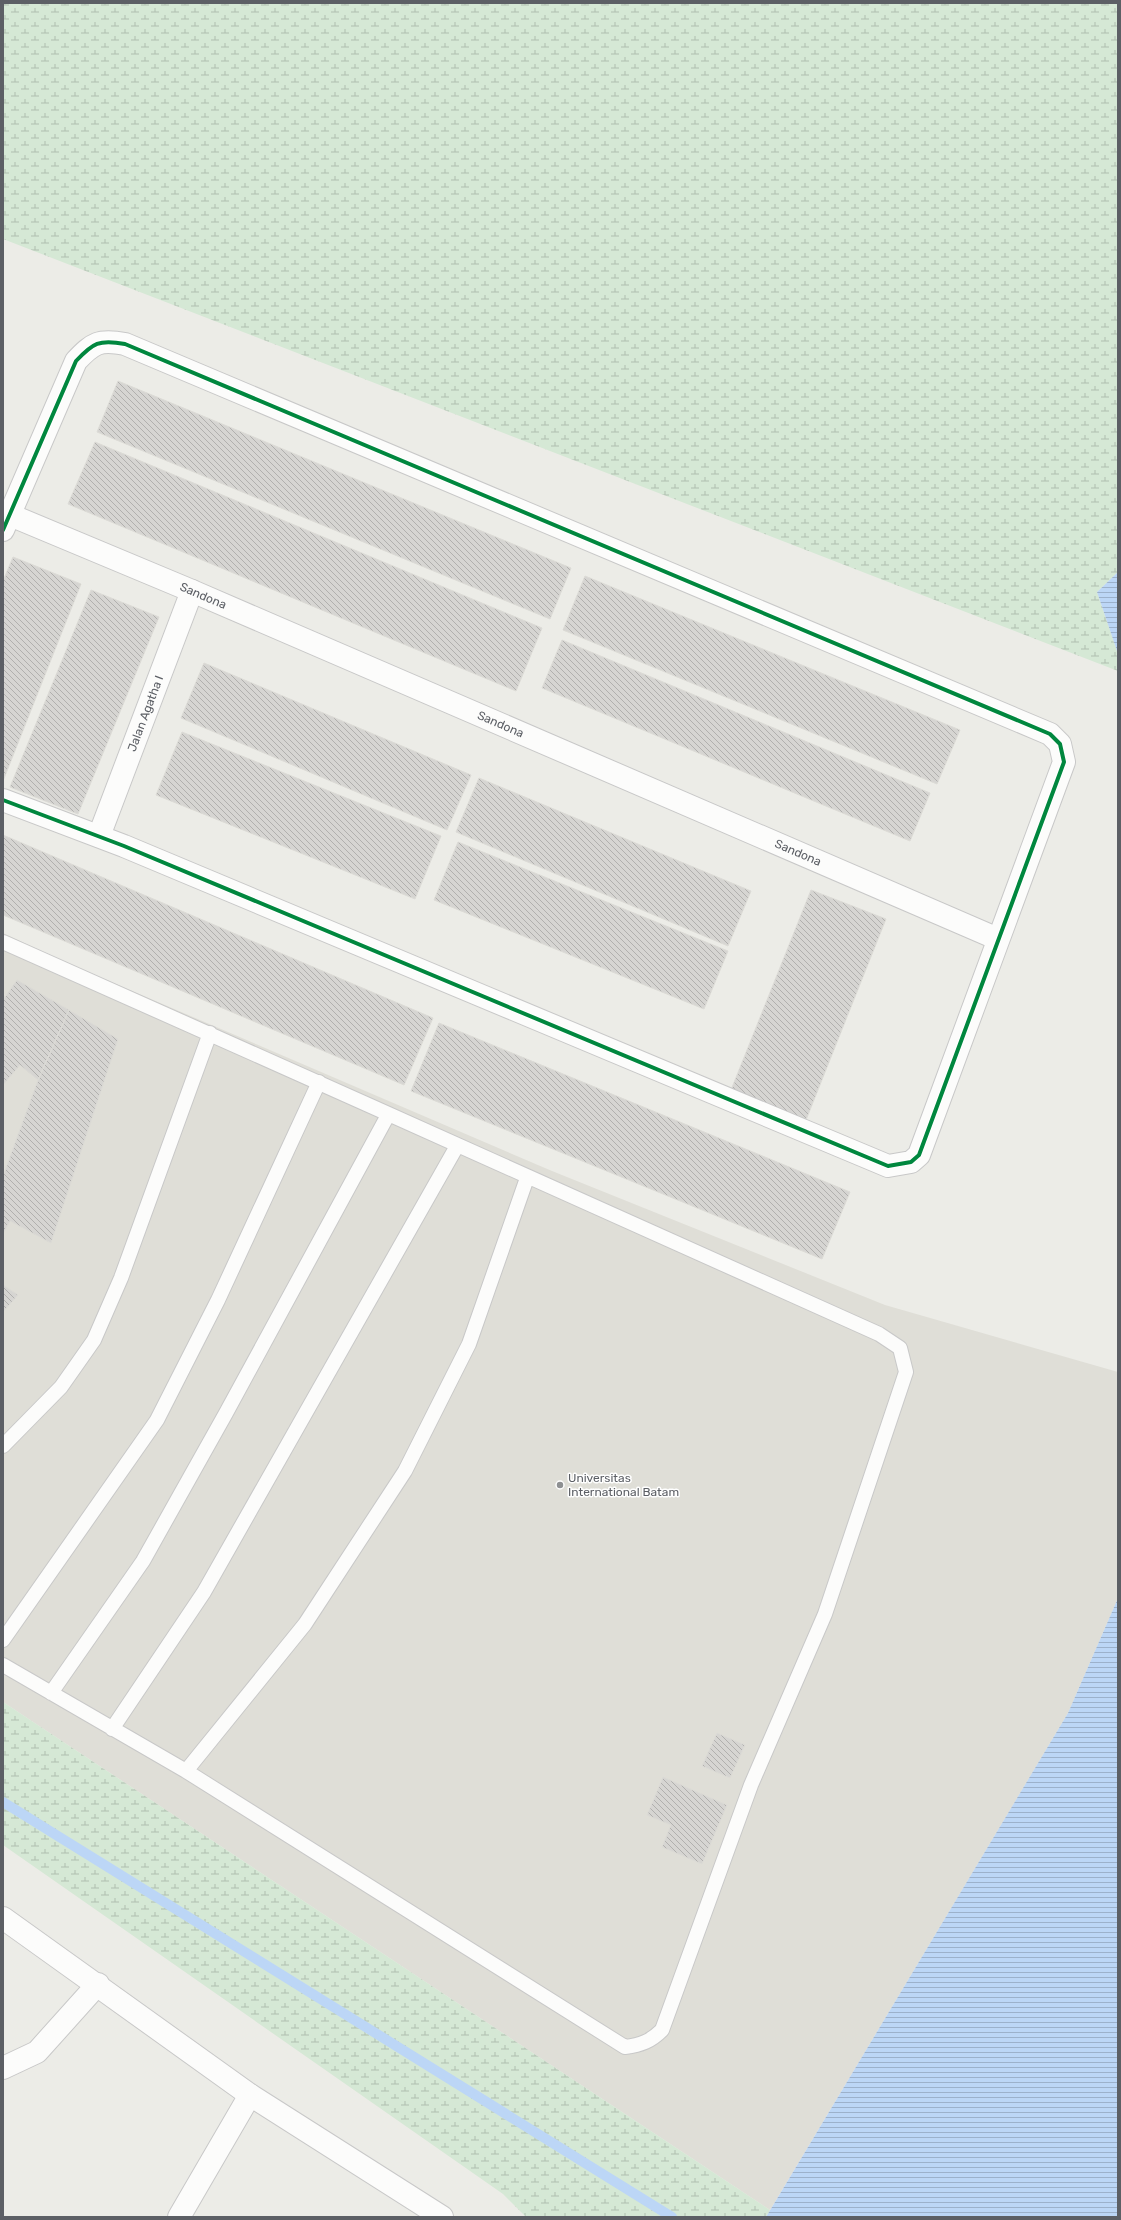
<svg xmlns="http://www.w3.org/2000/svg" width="1121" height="2220" viewBox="0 0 1121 2220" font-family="Rubik,sans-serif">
<defs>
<pattern id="wetland-marsh" width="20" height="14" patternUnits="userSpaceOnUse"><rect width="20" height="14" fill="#d5e8d5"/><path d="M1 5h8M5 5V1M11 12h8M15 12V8" fill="none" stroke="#b0bfb0"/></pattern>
<pattern id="water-rules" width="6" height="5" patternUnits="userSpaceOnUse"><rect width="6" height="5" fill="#bcd6f6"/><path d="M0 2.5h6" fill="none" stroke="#9cb1cb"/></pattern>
<pattern id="building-back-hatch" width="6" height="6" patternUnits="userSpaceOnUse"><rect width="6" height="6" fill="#d6d5d2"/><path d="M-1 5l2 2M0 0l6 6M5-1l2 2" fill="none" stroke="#b1b0ae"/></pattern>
</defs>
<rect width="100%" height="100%" fill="#ecece7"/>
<path fill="#dfded7" d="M3,933L67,963L552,1171L885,1305L1118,1372V1598L1068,1713L770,2210L3,1702Z"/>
<path fill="url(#wetland-marsh)" d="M3,3H1118V572L1097,592L1118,654V671L3,239Z
M3,1702L770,2210L766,2217H526L503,2194L3,1845Z"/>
<path fill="url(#water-rules)" d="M1118,572V654L1097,592Z
M1118,1598V2217H766L1068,1713Z"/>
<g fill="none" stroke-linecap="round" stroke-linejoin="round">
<path stroke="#bcd6f6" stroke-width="10" d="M3,1802L672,2217"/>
</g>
<path fill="url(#building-back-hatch)" stroke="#dcdbd6" d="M118,381L571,568L550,619L97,432Z
M95,442L542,628L516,691L68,504Z
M13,557L81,584L3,781V581Z
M585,576L960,730L937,784L563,630Z
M91,590L159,617L78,814L10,787Z
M562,640L930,793L910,841L542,688Z
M204,663L471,775L447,830L181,718Z
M182,732L441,836L415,899L156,795Z
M479,778L751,891L728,946L456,832Z
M3,835L433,1018L404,1085L3,915Z
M458,842L728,951L704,1009L434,900Z
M811,890L886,919L806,1120L731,1090Z
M17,980L69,1010L38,1080L20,1065L3,1085V1000Z
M69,1010L118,1039L51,1243L10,1221L3,1234V1176L38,1080Z
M439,1023L850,1192L822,1259L411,1091Z
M3,1285L18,1295L3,1312Z
M717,1733L745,1745L730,1778L702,1766Z
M663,1777L727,1805L702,1864L662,1847L671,1825L647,1815Z"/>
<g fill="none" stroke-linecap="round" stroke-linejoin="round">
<g stroke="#c8c8c8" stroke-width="16">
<path id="service" d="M3,942C296,1071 586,1204 879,1334L900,1348L906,1372L825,1614L751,1785L662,2030C651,2041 641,2045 625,2047L186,1771L3,1665
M3,1446L61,1387L94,1340L121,1278L210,1033
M3,1640L157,1420L218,1300L319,1082
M51,1693L143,1561L226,1413L388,1115
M112,1729L204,1592L457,1146
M186,1771L305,1624L405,1471L469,1344L527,1178"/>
</g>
<g stroke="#c8c8c8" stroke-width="24">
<g id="minor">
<path id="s1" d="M3,512L192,591L998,939"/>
<path d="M3,530L76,361C93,343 99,339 125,344L1050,734L1060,744L1064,762L919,1155L911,1162L888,1166L124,846L3,800"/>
<path id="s2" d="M99,836L192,591"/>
<path d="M3,1918L250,2095L442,2217"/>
<path d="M3,2068L37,2052L98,1984"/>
<path d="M179,2217L250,2095"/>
</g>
</g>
<use href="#service" stroke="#fcfcfb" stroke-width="14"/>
<use href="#minor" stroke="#fcfcfb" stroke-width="22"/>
<g stroke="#fff" stroke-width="6">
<path id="cycleway" d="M3,530L76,361C93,343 99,339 125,344L1050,734L1060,744L1064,762L919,1155L911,1162L888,1166L124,846L3,800"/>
</g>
<use href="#cycleway" stroke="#00873e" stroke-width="4"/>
</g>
<circle fill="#8e9092" stroke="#fff" stroke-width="1.5" cx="560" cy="1485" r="4"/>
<g text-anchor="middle" stroke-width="3" stroke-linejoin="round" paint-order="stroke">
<g font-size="12" fill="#5c5f65" stroke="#fff">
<text dy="4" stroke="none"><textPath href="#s1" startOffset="217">Sandona</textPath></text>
<text dy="4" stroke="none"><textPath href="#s2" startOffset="131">Jalan Agatha I</textPath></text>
<text dy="4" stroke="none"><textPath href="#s1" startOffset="541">Sandona</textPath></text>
<text dy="4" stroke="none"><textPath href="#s1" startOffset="865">Sandona</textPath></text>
</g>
<g font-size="12" fill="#5c5f65" stroke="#fff" text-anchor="start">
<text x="568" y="1482">Universitas<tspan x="568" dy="14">International Batam</tspan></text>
</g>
</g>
<rect width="1121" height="2220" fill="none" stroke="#5c5f65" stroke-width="8"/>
</svg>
